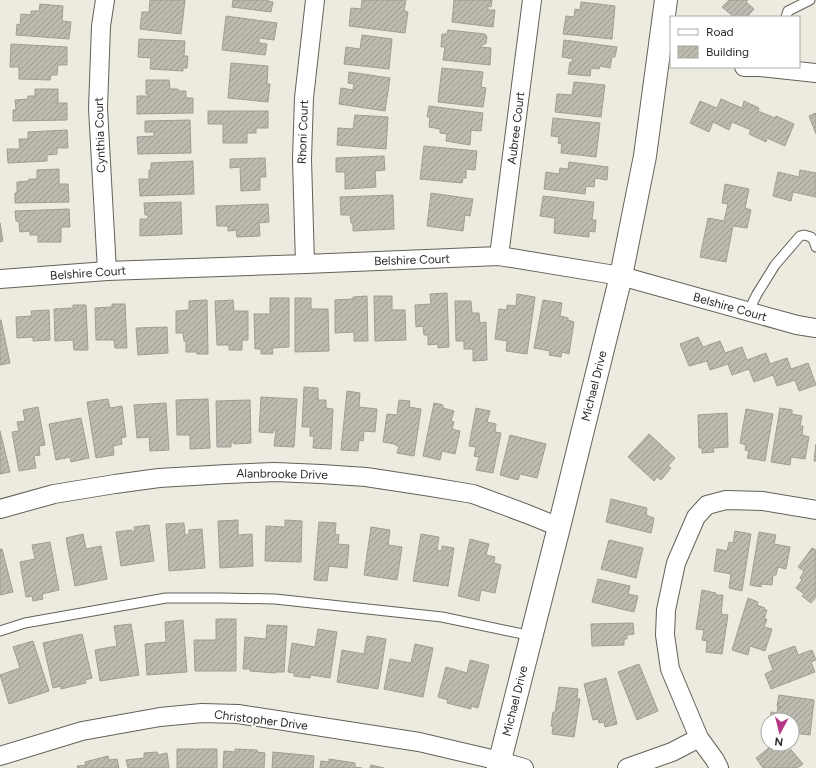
<svg xmlns="http://www.w3.org/2000/svg" width="816" height="768" viewBox="0 0 816 768" font-family="Figtree,sans-serif">
<defs>
<pattern id="building-hatch" width="6" height="6" patternUnits="userSpaceOnUse"><rect width="6" height="6" fill="#bdbab0"/><path d="M-1 1l2-2M0 6l6-6M5 7l2-2" fill="none" stroke="#9a978f"/></pattern>
</defs>
<rect width="100%" height="100%" fill="#edebe0"/>
<path fill="url(#building-hatch)" stroke="#a09e94" d="M150,0H185L181,34L140,29L142,12H149Z
M233,0H268V1L273,2L271,12L232,7Z
M362,0H406L404,11L408,12L405,33L349,26L351,8L361,9Z
M454,0H492L491,7L488,6V10H495L493,27L452,22Z
M729,0H748L746,2L754,9L747,17H734L722,7Z
M581,2L615,6L612,39L563,34L566,16L574,17L575,9L580,10Z
M40,4L63,6L62,21L71,22L69,39L16,35L17,24L20,25L21,14L31,15V11H39Z
M226,16L277,23L274,40L259,38V43L267,44L265,55L222,50Z
M448,30L485,34L487,37L486,43L483,45H481V47L491,48L490,65L443,60L445,47H441L442,34H447Z
M362,35L392,39L389,69L344,64L346,47L360,49Z
M139,39L185,41L184,56H188L187,68H183V71L150,69L151,58L138,57Z
M564,40L617,47L615,57H612L610,68L600,66L599,69L591,68L590,76L568,74L570,62H572L573,59L562,57Z
M11,44L67,47V65H58L57,75H51L50,80L19,79V67H10Z
M231,63L268,66L267,84H270L268,102L228,98Z
M442,68L483,72L481,87L486,88L483,107L438,102Z
M349,72L390,78L385,111L339,104L341,88L353,90L354,84L348,83Z
M146,80H169L170,89H178V91H186V98H193V113L137,114V96H149V94H146Z
M574,82L605,85L601,117L555,112L557,94L572,95Z
M35,89H58V102H56V103H67V120L13,121V110H16L15,100L28,99V96H35Z
M721,99L742,108L744,101L759,108L758,111L775,118L776,116L794,124L785,146L767,138L766,142L749,134L751,130L732,122L729,130L713,122L709,132L690,123L700,101L717,108Z
M429,106L483,113L481,131L471,130L470,145L446,141L447,134L440,133V129L429,127L430,117H427Z
M208,111H268V128H256V133H247V143H223V124H208Z
M816,113V134L809,116Z
M355,115L388,117L386,149L337,145L338,128L353,129Z
M553,118L600,123L596,157L561,153L562,144L558,143L559,137L551,136Z
M190,120L191,153L138,154L137,137L154,136V132H145V121Z
M67,130L68,148H57V154L47,155V161L8,163L7,149H20L19,139H28V132Z
M424,146L477,151L475,170L466,169V178H463L462,183L420,179Z
M384,156L385,170L375,171L376,187L345,189V172H336V158Z
M265,158L266,177H260V190L241,191L240,167L230,168V159Z
M193,161L194,194L140,196L139,179H149V170H151V163Z
M569,162L608,167L607,180L595,178L594,187L586,186L585,194L544,189L546,172L559,174L560,168L568,169Z
M59,169V184H68L69,202L15,203V193H17V182L29,181V179H37V170Z
M800,170L816,173V197L793,192L791,201L773,196L778,172L799,177Z
M725,184L749,189L745,208L751,210L747,228L733,226L726,262L700,257L708,218L724,221L728,204L722,203Z
M431,193L473,199L470,216L465,215L463,231L427,226Z
M393,195L394,229L353,231V223H351L350,215H341L340,197Z
M543,196L594,202L592,220H596L595,232L589,231V237L554,233L555,218L540,216Z
M181,202L182,234L140,236V219H148V215H145L144,203Z
M268,204L269,222L259,223L260,236L237,237L236,230L228,231V226H217L216,206Z
M69,209L70,227H61V242H38V235H30V231L20,232L19,222L16,221L15,211Z
M0,223L3,241L0,242Z
M447,293L449,347L438,348V344L428,345V335H424L423,326L416,327L415,305L431,304L430,294Z
M517,294L535,297L527,354L506,351L507,341L495,339L499,309L507,310V305L516,306Z
M367,296L368,341H354V332L335,333V300L353,299V297Z
M374,296H392V310H405L406,340L375,341Z
M270,298H289V347L272,348L273,354H261V349H255L254,314H270Z
M295,298H311V309H328L329,351L295,352Z
M207,300L208,354H197V352H186V341H184L183,333H176V311L189,310V301Z
M233,300L234,311H248V340H242V350H229V345H217L215,301Z
M543,300L562,303L560,316L568,318V320L574,322L569,354L562,352L561,357L549,355L550,351L534,348Z
M455,301H471L472,313H479L480,323L486,322L487,360L473,361V349H464V341H456Z
M112,304H125L127,348H115L114,340H96L95,308L112,307Z
M73,305H86L88,350H74L73,340L55,341L54,309L73,308Z
M49,310L50,340L33,341V337L17,338L16,317L32,316L31,311Z
M0,320H1L10,363L0,365Z
M167,327L168,353L138,355L136,328Z
M698,337L703,347L720,341L725,353L742,347L747,360L766,353L770,364L787,358L791,369L808,363L816,385L799,391L795,380L777,386L773,375L754,382L749,369L732,375L728,364L710,370L707,361L689,366L680,344Z
M304,387L318,388V400H326V408L333,409L331,449L313,448L314,436H310V427H302Z
M347,391L360,393L359,407L377,409L375,432L364,431L363,441L359,440L358,451L341,450Z
M261,397L297,399L294,447L274,446L276,430H274L273,433L259,432Z
M108,399L110,408L122,406L126,437L121,438L122,444L113,446L114,455L96,458L87,402Z
M208,399L210,448L190,449V435H177L176,400Z
M250,400L251,443L234,444L233,442H231V447H217L216,401Z
M399,400L410,401L409,407L421,409L414,456L397,453L399,446L395,445V444L383,442L387,414L397,415Z
M166,403L169,450L150,451L149,437L137,438L134,405Z
M434,403L443,405V408L454,411L451,421L454,422L452,429L460,431L455,454L442,451L440,460L423,456Z
M38,407L45,445L39,446L40,455L34,456L36,468L19,471L12,432L19,431L17,422L25,421L23,410Z
M476,408L490,411L487,422L496,424L495,432L501,433L493,473L476,470L479,457L474,456L476,447L469,446Z
M780,408L792,410V414L802,416L800,426H803L802,435L809,437L805,459L791,457L790,465L771,462Z
M746,409L773,414L765,461L747,458L749,451L745,450L746,445L740,443Z
M727,413L728,447L713,448L714,452L702,453V448H699L698,415Z
M81,418L89,458L71,462L70,457L56,460L49,424Z
M0,431L10,472L0,474Z
M649,434L675,458L668,466L671,468L661,480L657,477L654,481L628,457Z
M510,435L546,444L537,478L520,474L518,480L500,475Z
M816,444V461H814Z
M611,499L647,508L646,515L654,518L651,533L606,522Z
M238,520V535L252,534L253,566L220,568L218,521Z
M285,520L302,521L301,562L265,561L266,526L285,527Z
M319,522L336,523L335,534L339,535L338,544L349,545L347,568L329,566L327,581L314,580Z
M184,523L185,535L189,534V530L202,529L205,568L169,571L166,524Z
M149,525L154,561L121,566L116,532L132,530L133,532H135L134,527Z
M371,527L390,530L388,545L402,547L397,580L364,575Z
M735,531L751,534L742,591L729,588L731,574L714,571L717,549L727,551L729,542L733,543Z
M759,532L776,535L774,544L790,547L786,569L778,567L776,575H773L772,585L761,584V587L750,585Z
M83,534L86,549L101,546L107,579L75,586L66,538Z
M421,534L439,537L437,550L442,551V546L454,548L448,586L413,581Z
M470,539L489,544L486,555L495,557L494,563L501,565L495,593L481,590L479,601L458,596Z
M609,540L643,548L636,578L601,569Z
M50,542L59,590L42,594L43,599L33,601L32,596L26,597L20,562L35,559L32,545Z
M812,548L816,550V597L811,603L802,596L804,594L796,588L802,580L800,578L804,571L798,567Z
M0,549H2L13,592L0,595Z
M598,579L630,586L628,594L638,596L634,612L592,602Z
M702,590L716,593L715,595H723L721,614L728,615L722,654L706,652L707,641L702,640L704,630L696,629Z
M748,598L758,602L757,605L765,608L764,610H767L764,619H767L764,627L772,629L765,651L750,646L748,655L732,650Z
M216,619H236V671H195L194,640H216Z
M183,620L187,672L147,675L145,644L166,642L165,622Z
M633,623L634,634L627,635V639H624V645L592,646L591,624Z
M131,624L139,675L100,681L95,650L117,646L114,626Z
M267,625L287,626L284,672H275V673L250,671V669H243L245,637L266,639Z
M318,629L337,632L330,678L311,675L310,678L294,676V673L288,672L292,643L315,647Z
M82,634L92,678L85,680L86,683L61,689V686L53,688L43,643Z
M367,636L386,639L378,689L337,682L342,650L364,654Z
M33,641L49,691L9,704L0,675L20,668L13,647Z
M415,644L433,648L423,697L384,689L390,659L411,663Z
M795,646L798,655L812,650L816,660L811,662L815,672L771,689L765,674L773,670L768,656Z
M470,660L489,665L478,708L471,706V709L447,703L448,700L438,697L446,667L467,673Z
M639,664L658,711L637,720L618,672Z
M606,678L617,724L605,727L604,722L599,723L598,719L593,720L584,684Z
M559,687L578,689L577,699H580L574,737L552,734L553,727L551,726L553,712H555Z
M779,695L814,700L810,735L792,733V720H770L771,712L777,713L778,707L781,708V707L777,706Z
M787,745L803,764L797,768H763L756,758L770,747L773,752L777,749L779,751Z
M177,749H217V768H177Z
M235,749L257,750V752L265,753L264,768H223L224,751L235,752Z
M157,752L158,755L167,753L169,768H128L126,760L144,758V753Z
M273,752L314,756L313,768H272Z
M108,756L109,760L117,759L119,768H78L77,766L86,765L85,762Z
M329,759L355,763V767L362,768H320L321,761L329,762Z
M371,765L384,768H370Z"/>
<g fill="none" stroke-linecap="round" stroke-linejoin="round">
<g stroke="#636158" stroke-width="11">
<path id="lane" d="M786,17L788,11L810,0
M748,312L757,294L775,265L800,236L804,235L811,237L814,241L816,247
M0,631L25,623L166,598H222L275,599L442,617L532,636"/>
</g>
<g stroke="#636158" stroke-width="20">
<path id="street" d="M105,0L101,26L98,108L107,271
M744,67H759L816,73
M499,256L532,0
M305,264L302,159L304,98L315,0
M0,279L107,271L305,264L499,256L621,276L797,325L816,328
M0,509L54,494L115,484L159,478L227,474L275,472L321,474L366,477L425,486L473,494L527,514L559,527
M0,756L82,731L160,717L202,713L238,714L419,742L500,761L524,768
M627,768L672,752L699,738
M719,768L715,760L699,738L670,669L665,635L666,610L676,563L696,517L707,505L726,500L763,501L816,510"/>
</g>
<g stroke="#636158" stroke-width="24">
<path id="secondary" d="M498,768L559,527L621,276L645,156L666,0"/>
</g>
<use href="#lane" stroke="#fff" stroke-width="9"/>
<use href="#street" stroke="#fff" stroke-width="18"/>
<use href="#secondary" stroke="#fff" stroke-width="22"/>
</g>
<g text-anchor="middle" stroke-width="3.5" stroke-linejoin="round" paint-order="stroke">
<g font-size="12" fill="#2b2a26" stroke="#fff">
<text transform="translate(516 128) rotate(-83)" y="4">Aubree Court</text>
<text transform="translate(303 132) rotate(-88)" y="4">Rhoni Court</text>
<text transform="translate(100 135) rotate(-92)" y="4">Cynthia Court</text>
<text transform="translate(412 260) rotate(-2)" y="4">Belshire Court</text>
<text transform="translate(88 273) rotate(-4)" y="4">Belshire Court</text>
<text transform="translate(730 307) rotate(16)" y="4">Belshire Court</text>
<text transform="translate(594 386) rotate(-76)" y="4">Michael Drive</text>
<text transform="translate(282 474) rotate(1)" y="4">Alanbrooke Drive</text>
<text transform="translate(515 701) rotate(-76)" y="4">Michael Drive</text>
<text transform="translate(261 720) rotate(7)" y="4">Christopher Drive</text>
</g>
</g>
<rect x="670" y="16" width="130" height="52" fill="#ffffff" stroke="#aaaaa8"/>
<rect x="678" y="29" width="20" height="6" fill="#ffffff" stroke="#aaaaa8"/>
<text x="706" y="36" font-size="12" fill="#2b2a26">Road</text>
<rect x="678" y="46" width="20" height="12" fill="url(#building-hatch)" stroke="#aaaaa8"/>
<text x="706" y="56" font-size="12" fill="#2b2a26">Building</text>
<g transform="translate(780 732) rotate(187)"><circle r="19" fill="#ffffff" stroke="#aaaaa8"/>
<path d="M0-3L7 15L0 10L-7 15Z" fill="#b43684"/>
<text y="-6" font-size="11" font-weight="bold" text-anchor="middle" fill="#2b2a26">N</text>
</g>
</svg>
